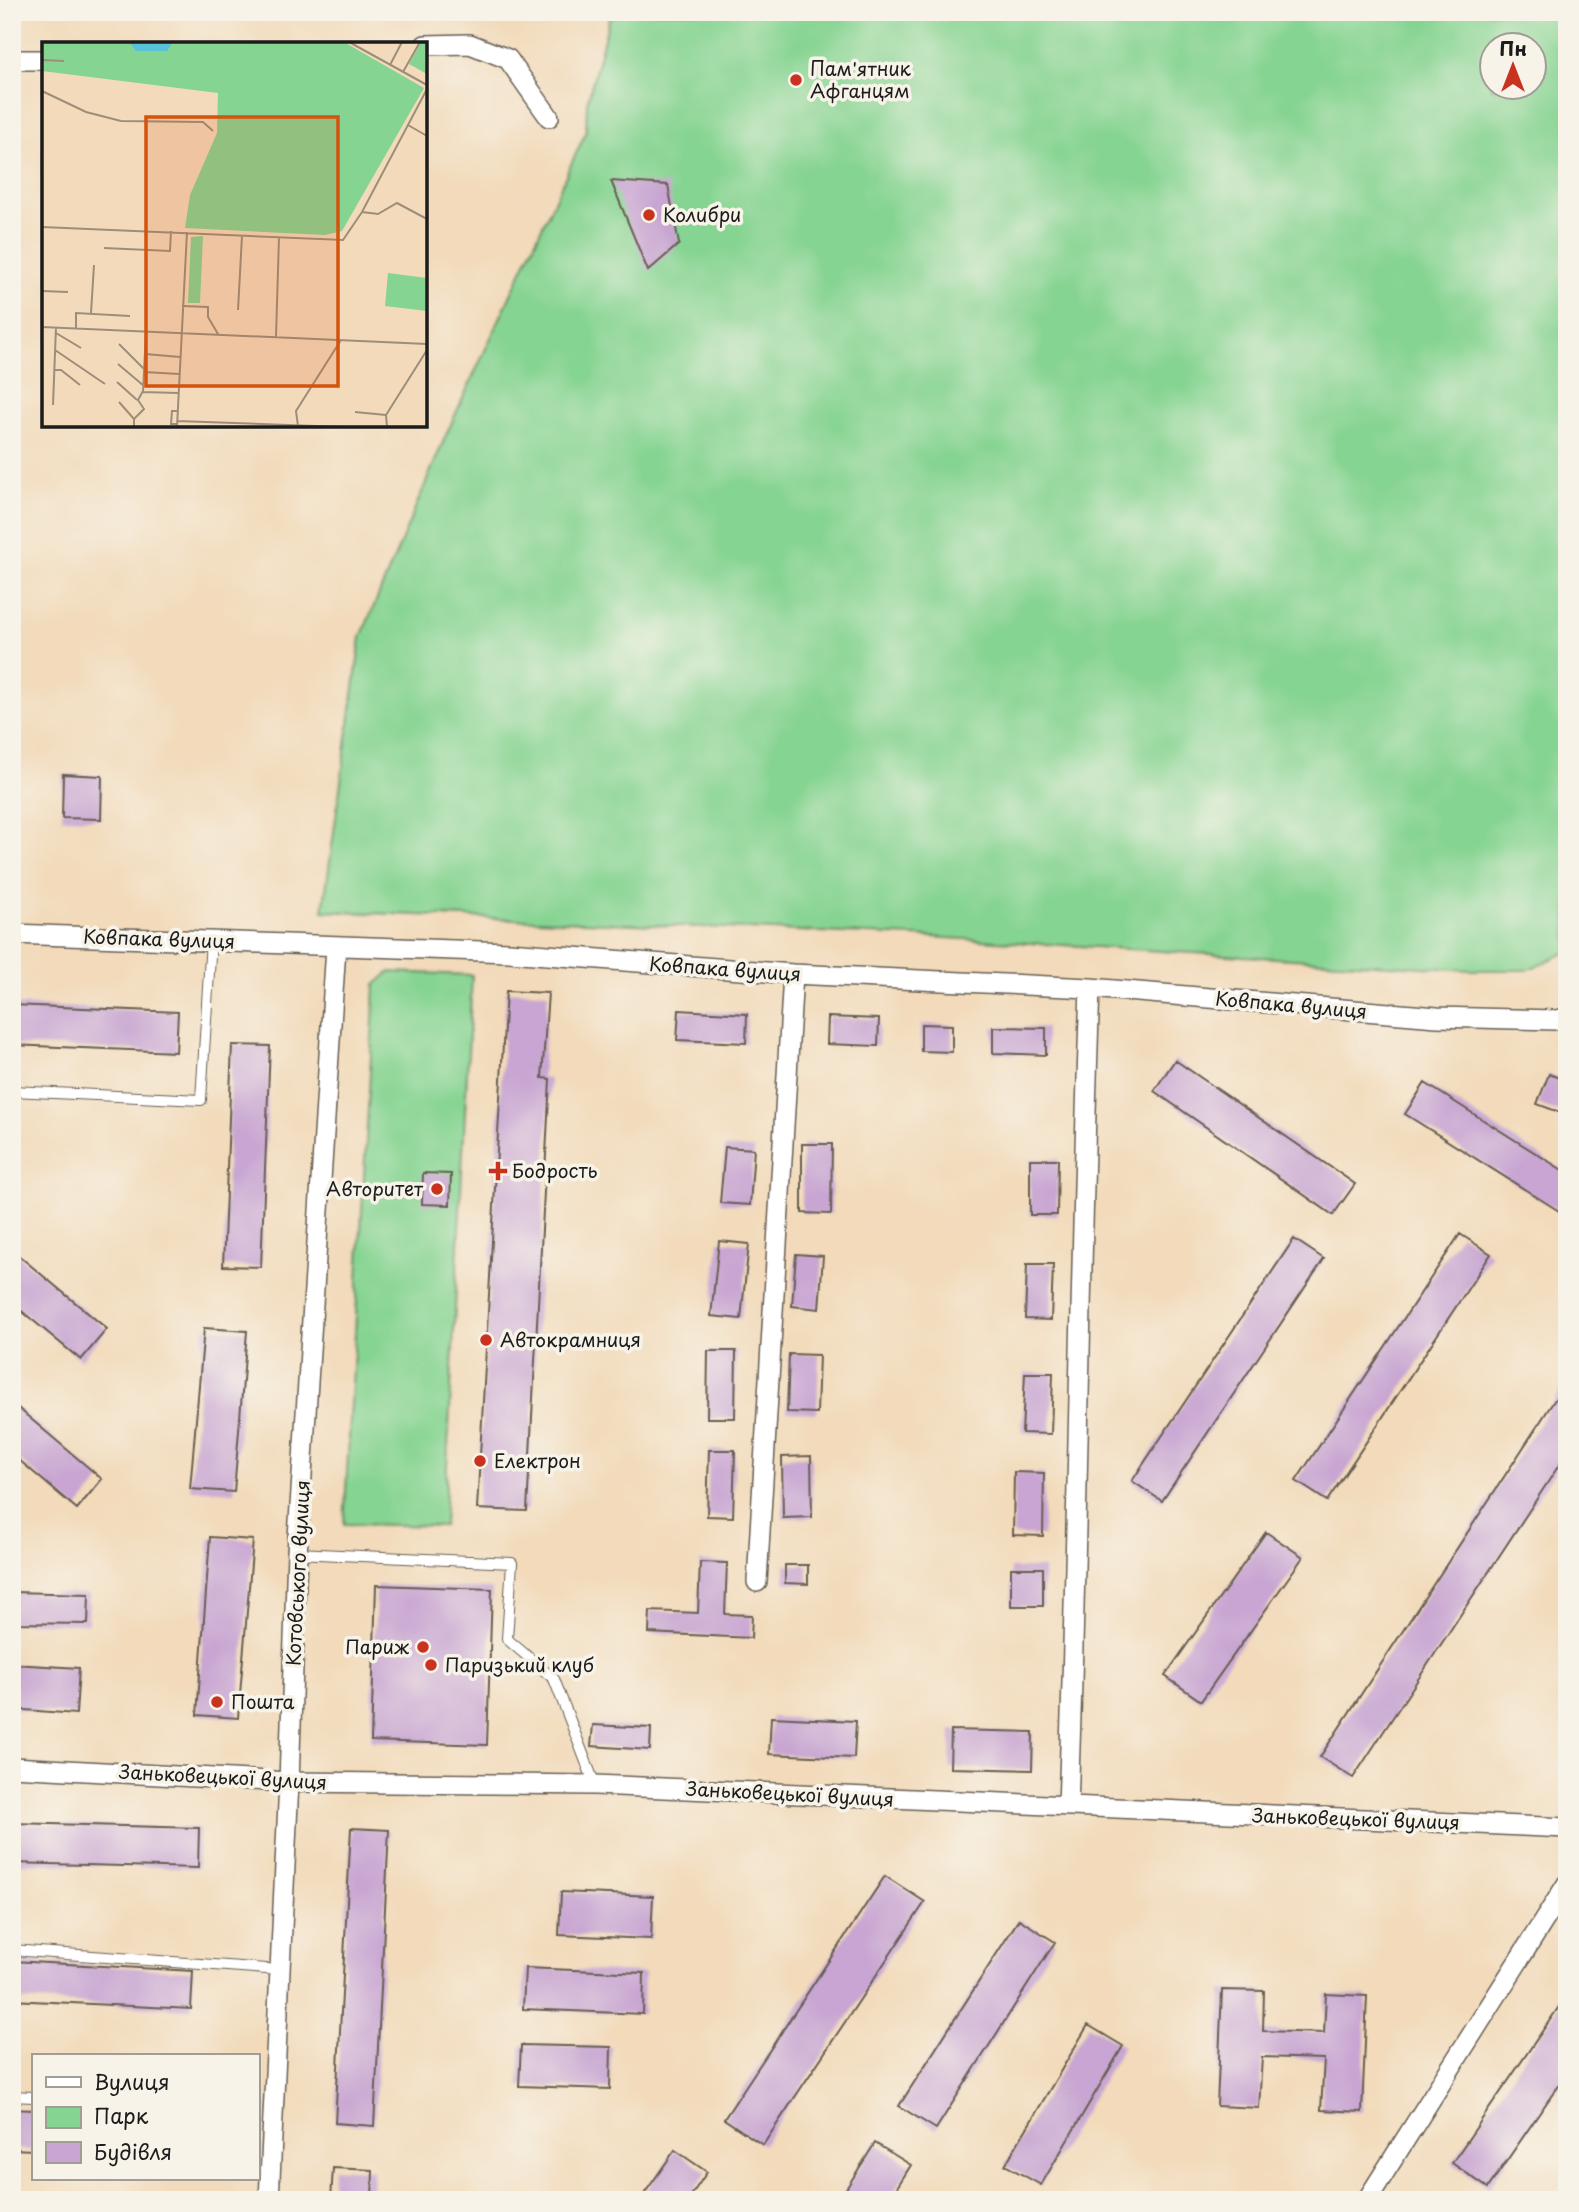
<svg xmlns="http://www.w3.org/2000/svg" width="1579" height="2212" viewBox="0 0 1579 2212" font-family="'Playpen Sans',sans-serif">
<rect width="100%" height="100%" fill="#f7f3e8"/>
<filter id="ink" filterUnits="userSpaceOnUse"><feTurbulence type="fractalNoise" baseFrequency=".0143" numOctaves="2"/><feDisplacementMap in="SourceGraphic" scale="14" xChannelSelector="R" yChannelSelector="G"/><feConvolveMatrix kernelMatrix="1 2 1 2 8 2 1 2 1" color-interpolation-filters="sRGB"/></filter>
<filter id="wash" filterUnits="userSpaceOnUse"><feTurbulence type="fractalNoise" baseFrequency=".00686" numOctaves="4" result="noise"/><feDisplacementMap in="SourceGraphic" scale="28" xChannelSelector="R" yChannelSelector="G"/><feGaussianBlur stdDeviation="1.57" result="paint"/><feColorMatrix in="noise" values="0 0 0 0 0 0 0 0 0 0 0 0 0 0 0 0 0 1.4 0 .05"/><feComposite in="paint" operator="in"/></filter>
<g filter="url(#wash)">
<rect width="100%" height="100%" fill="#f2daba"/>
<path fill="#86d492" stroke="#517857" stroke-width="2" fill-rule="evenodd" d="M611,12H1567V952L1527,970H1470L914,936L323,911L361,637L446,435L586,132L587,103ZM1492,46H1534V88H1492Z
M390,972L472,975L444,1526L344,1524L375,985Z"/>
<g id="blocks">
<path fill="#c8a5d2" d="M611,181L668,185L679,244L648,271Z
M63,774L102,776L101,819L62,818Z
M506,991L548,993L542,1078L550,1079L527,1511L477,1509Z
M12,1005L178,1012L176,1052L12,1045Z
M679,1010L747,1014L746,1043L677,1040Z
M828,1017L879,1019L878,1046L827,1044Z
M921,1024L952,1025V1052L921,1051Z
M993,1027L1046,1028V1055L993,1053Z
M232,1045L270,1046L261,1267L223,1266Z
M1175,1060L1355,1184L1333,1215L1154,1091Z
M1549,1074L1567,1081V1115L1537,1104Z
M1425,1083L1567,1173V1216L1405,1114Z
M802,1144H832L831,1214L802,1213Z
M725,1147L754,1149L750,1205L720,1203Z
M1030,1159H1058L1057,1215H1030Z
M423,1173L451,1174L450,1205L422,1204Z
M1460,1234L1491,1254L1327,1501L1296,1481Z
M1294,1239L1324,1259L1162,1501L1132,1481Z
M719,1241L749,1244L741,1319L711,1316Z
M12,1250L107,1329L81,1360L12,1303Z
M796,1254L823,1256L819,1309L792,1306Z
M1027,1264H1053L1051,1320L1025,1319Z
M204,1328L247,1331L234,1492L190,1489Z
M708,1351H736L735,1418H707Z
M789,1354L819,1355L817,1413L787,1412Z
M1025,1373H1053L1051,1434L1022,1433Z
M1567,1381V1453L1353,1778L1320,1757Z
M12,1403L102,1479L77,1509L12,1454Z
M709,1450H735L733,1517L707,1516Z
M811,1456L812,1517L783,1518L782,1457Z
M1014,1472L1044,1473L1043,1536L1013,1535Z
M1266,1532L1303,1557L1201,1701L1165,1676Z
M210,1537L253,1540L238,1718L197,1715Z
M700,1562L727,1563L725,1614L752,1615L751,1638L649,1633L650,1611L698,1613Z
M785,1565H808V1584L785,1583Z
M1011,1568H1043V1606H1011Z
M376,1585L492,1589L487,1745L371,1741Z
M12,1592L89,1594L88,1624L12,1623Z
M12,1664L79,1668L76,1714L12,1709Z
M771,1717L856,1721L854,1758L769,1754Z
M593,1725L651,1728L650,1750L591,1746Z
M951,1730L1033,1732L1032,1770L950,1768Z
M12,1823L199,1828L198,1868L12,1863Z
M351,1828L389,1830L374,2126L335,2123Z
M885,1876L925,1902L763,2145L724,2119Z
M561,1892L653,1896L651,1939L559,1935Z
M1019,1919L1055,1942L936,2129L899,2106Z
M12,1961L193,1971L191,2009L12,2000Z
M525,1968L644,1973L643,2014L523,2009Z
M1222,1990L1264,1991L1263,2031L1324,2033L1326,1994L1367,1996L1362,2112L1321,2110L1324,2059L1262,2057L1259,2108L1217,2106Z
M1567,1995V2073L1488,2188L1452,2163Z
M1088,2025L1123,2046L1041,2185L1005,2165Z
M521,2045L611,2047L610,2089L519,2086Z
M12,2109L33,2110V2150L12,2149Z
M875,2143L911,2165L889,2200H839Z
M675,2150L707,2172L688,2200H640Z
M333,2168L373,2170L372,2200H331Z"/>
</g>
</g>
<g filter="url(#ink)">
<use href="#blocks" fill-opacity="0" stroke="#675e53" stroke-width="2"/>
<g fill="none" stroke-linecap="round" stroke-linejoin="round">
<g stroke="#675e53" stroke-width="12">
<path id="service" d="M12,1091L201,1100L211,940
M297,1553L512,1563L507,1639L554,1679L595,1785
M12,1950L280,1970
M12,2096L33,2097"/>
</g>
<g stroke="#675e53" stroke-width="22">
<path id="minor" d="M425,45L470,44L508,59L549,117
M12,60H44
M12,934L509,952L793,974L1090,988L1437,1017L1555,1020L1567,1018
M757,1582L793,974
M12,1767L289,1782L595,1785L1567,1828
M1068,1806C1078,1534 1080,1261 1090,988
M269,2200L289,1782L297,1553L336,947
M1367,2200L1567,1884"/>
</g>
<use href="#service" stroke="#fff" stroke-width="10"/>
<use href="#minor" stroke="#fff" stroke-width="19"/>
</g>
</g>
<g fill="#c8321e" stroke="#f7f3e8" stroke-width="2.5">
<circle cx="796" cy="80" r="7"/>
<circle cx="649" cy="215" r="7"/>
<path d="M494.5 1160.5h7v7h7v7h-7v7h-7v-7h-7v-7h7z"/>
<circle cx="437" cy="1189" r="7"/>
<circle cx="486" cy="1340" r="7"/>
<circle cx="480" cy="1461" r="7"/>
<circle cx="423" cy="1647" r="7"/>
<circle cx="431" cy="1665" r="7"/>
<circle cx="217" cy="1702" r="7"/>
</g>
<g text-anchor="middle" stroke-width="7" stroke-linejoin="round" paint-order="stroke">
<g font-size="19" fill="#1c1c1c" stroke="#f7f3e8" text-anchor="start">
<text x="810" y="76">Пам'ятник<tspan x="810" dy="22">Афганцям</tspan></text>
<text x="663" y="222">Колибри</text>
<text x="512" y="1178">Бодрость</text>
<text x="423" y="1196" text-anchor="end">Авторитет</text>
<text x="500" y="1347">Автокрамниця</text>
<text x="494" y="1468">Електрон</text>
<text x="409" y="1654" text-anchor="end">Париж</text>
<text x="445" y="1672">Паризький клуб</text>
<text x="231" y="1709">Пошта</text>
</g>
<g font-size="19" fill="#1c1c1c" stroke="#f7f3e8">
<text transform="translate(159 939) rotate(2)" y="7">Ковпака вулиця</text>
<text transform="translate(725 969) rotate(4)" y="7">Ковпака вулиця</text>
<text transform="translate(1291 1005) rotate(5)" y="7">Ковпака вулиця</text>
<text transform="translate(298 1573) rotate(-87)" y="7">Котовського вулиця</text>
<text transform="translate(223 1777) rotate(3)" y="7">Заньковецької вулиця</text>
<text transform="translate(790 1794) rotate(3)" y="7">Заньковецької вулиця</text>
<text transform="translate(1356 1819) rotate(2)" y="7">Заньковецької вулиця</text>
</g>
</g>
<g transform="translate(42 42)">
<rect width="385" height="385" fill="#f2daba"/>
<path d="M0,0H302L382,46L300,189L283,193L143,186L148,153L175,91L176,51L0,29ZM379,0H385V32L367,22ZM161,194L158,261H146L149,195ZM346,231L385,236V269L343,264Z" fill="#86d492"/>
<path d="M87,0H131L125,9H94Z" fill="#5ac2d6"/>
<path fill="none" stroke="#9c8e7b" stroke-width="2" d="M307,0L385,43M0,18L22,19M348,23L360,0M361,30L378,0M0,49L44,70L79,79L161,80L171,89M366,83L385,94M320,170L336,172L355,161L385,177M0,185L301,198L320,170L385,47M62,206L128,209L129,189M0,249L26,250M140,264L166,265V275L176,292M196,268L200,194M49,271L52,223M0,285L385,302M34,286V271L88,274M14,291L39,306M234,295L237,195M77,302L102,327M13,308L63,342M103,312L138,315M76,322L102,344M12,328H19L38,343M102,330L137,332M75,340L95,358M101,350L136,351M77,360L92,377M11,363L14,285M313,370L344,373M135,379L302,385M135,382H129L130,369H135M256,384L254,369L299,298M92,385V377L102,367L96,358L101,349L104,290M135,385L145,190M345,385L344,373L385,308"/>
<path fill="#d4530e" fill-opacity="0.15" stroke="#d4530e" stroke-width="3.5" d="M104,75H296V344H104Z"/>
<rect width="385" height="385" fill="none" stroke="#1c1c1c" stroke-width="3.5"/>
</g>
<rect width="1579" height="2212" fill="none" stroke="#f7f3e8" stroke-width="42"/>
<rect x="32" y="2054" width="228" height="126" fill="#f7f3e8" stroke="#9f9d96" stroke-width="2"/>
<rect x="46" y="2077" width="35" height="10" fill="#ffffff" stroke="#9f9d96" stroke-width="2"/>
<text x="94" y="2090" font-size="21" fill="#1c1c1c">Вулиця</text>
<rect x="46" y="2107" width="35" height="21" fill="#86d492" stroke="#9f9d96" stroke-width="2"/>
<text x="94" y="2124" font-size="21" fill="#1c1c1c">Парк</text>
<rect x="46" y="2142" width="35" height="21" fill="#c8a5d2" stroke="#9f9d96" stroke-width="2"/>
<text x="94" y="2160" font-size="21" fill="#1c1c1c">Будівля</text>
<g transform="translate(1513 66)"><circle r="33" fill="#f7f3e8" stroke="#9f9d96" stroke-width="2"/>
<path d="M0-5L12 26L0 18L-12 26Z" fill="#c8321e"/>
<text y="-10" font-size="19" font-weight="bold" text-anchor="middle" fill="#1c1c1c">Пн</text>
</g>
</svg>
